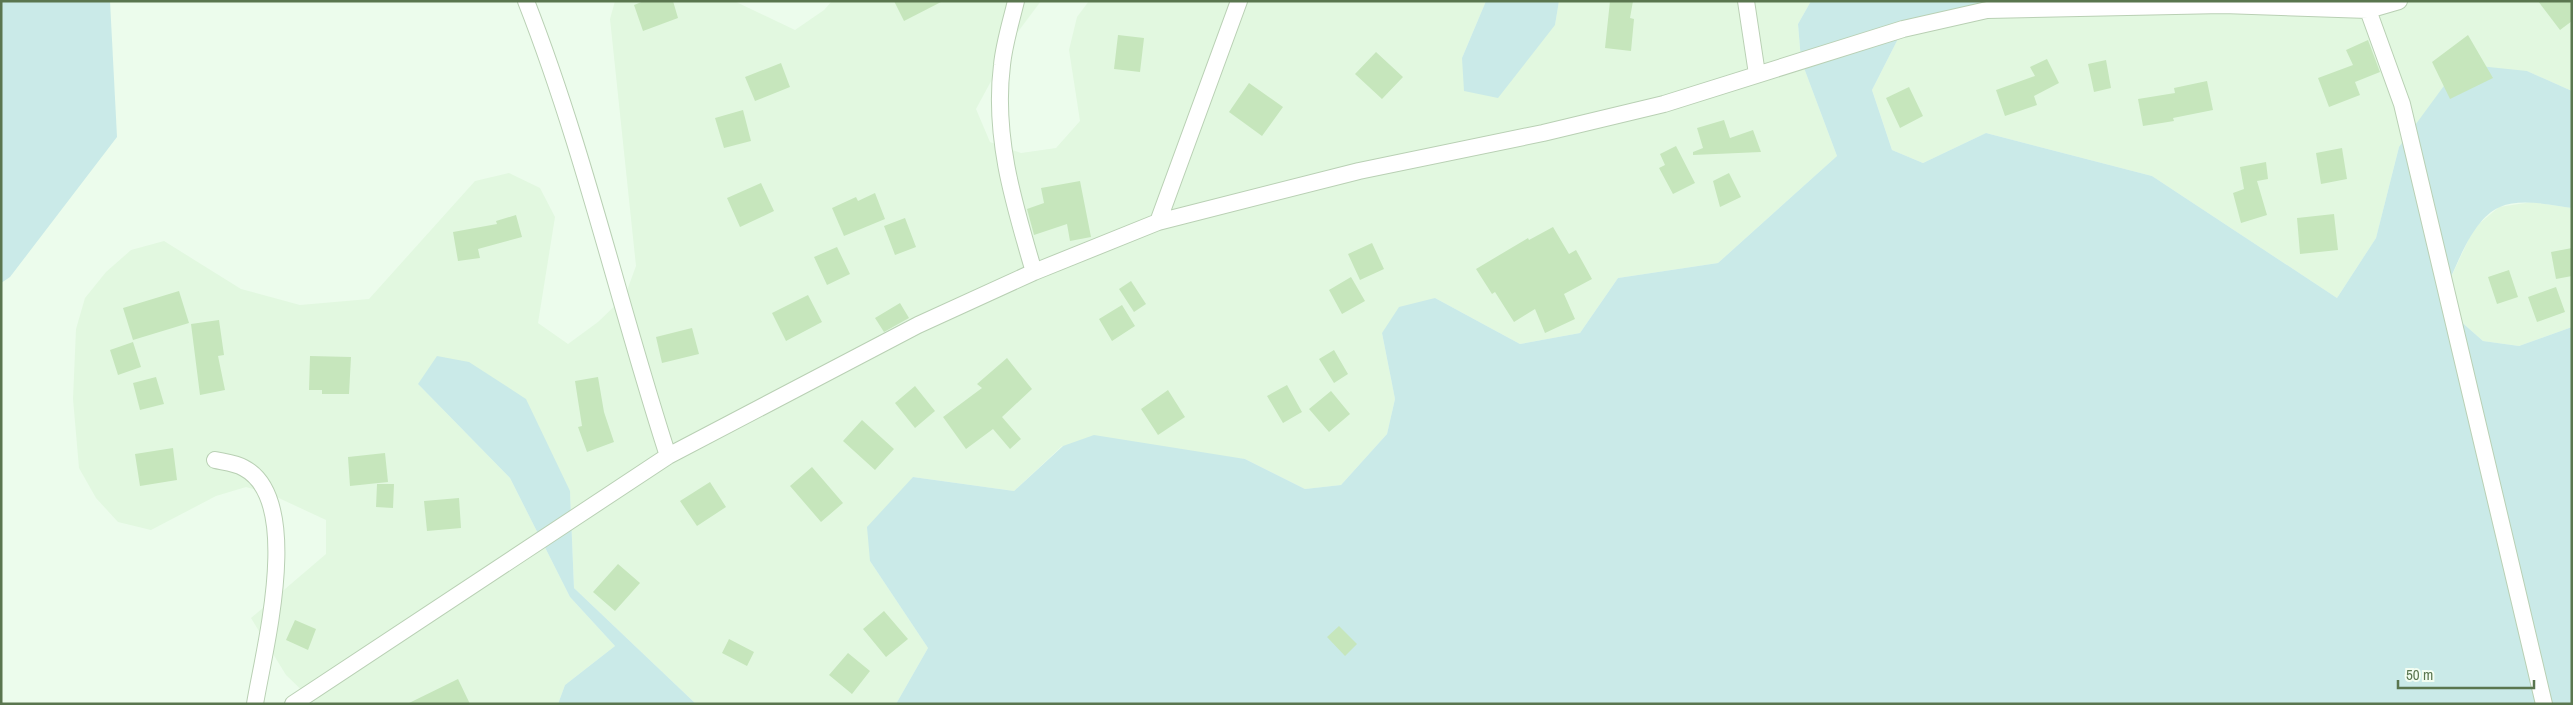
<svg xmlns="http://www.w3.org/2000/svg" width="2573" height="705" viewBox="0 0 2573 705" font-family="'Archivo Narrow',sans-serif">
<rect width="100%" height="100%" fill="#ecfcec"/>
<path fill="#e2f8e0" d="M615,1H734L795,30L824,10L832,1H1041L1017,33L976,109L990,142L1021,153L1056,148L1080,121L1069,50L1077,17L1089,1H1486L1462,58L1555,25L1559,1H1811L1798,24L1801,60L1837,156L1718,263L1618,278L1580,333L1520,344L1435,298L1382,333L1395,399L1387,434L1341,485L1305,489L1245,459L1062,446L1014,491L913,477L870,561L928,648L896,704H696L574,588L570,491L418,384L510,478L570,597L615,646L565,685L558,704H316L286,675L251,618L326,554V520L268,493L246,487L216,496L151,530L118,522L96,498L79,468L73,399L76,329L85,298L106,272L131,250L164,241L241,289L300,305L369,299L475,181L509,173L540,188L555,217L538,323L568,344L598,322L625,296L636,266L610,19Z
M1997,1H2572V91L2527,71L2399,147L2376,238L2337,298L2152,176L1986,133L1923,163L1892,150L1872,90L1903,29L1987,11Z
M2532,202L2572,208V327L2519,346L2483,341L2458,319L2446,288L2474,228L2499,207Z"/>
<path fill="#caeae8" d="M1,1H110L117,137L10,277L1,283Z
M1486,1H1559L1555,25L1498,98L1464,91L1462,58Z
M1811,1H1997L1987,10L1903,29L1872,90L1892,150L1923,163L1986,133L2152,176L2337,298L2376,238L2399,147L2460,64L2527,71L2572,91V208C2551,205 2520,198 2500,207C2473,218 2458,263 2446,288L2458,319L2483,341L2519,346L2572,327V704H896L928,648L870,561L867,527L913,477L1014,491L1063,446L1094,435L1245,459L1305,489L1341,485L1387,434L1395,399L1382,333L1399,307L1435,298L1520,344L1580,333L1618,278L1718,263L1837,156L1801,60L1798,24Z
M437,356L469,362L526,399L570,491L574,588L696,704H558L565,685L615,646L570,597L510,478L418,384Z"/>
<path fill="#c6e6bc" d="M644,1H673L678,18L643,31L634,5Z
M894,1H943L904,21Z
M1610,1H1633L1630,18L1634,19L1631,51L1605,48Z
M2538,1H2572V21L2560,30Z
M1118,35L1144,38L1140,72L1114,69Z
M2468,35L2493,78L2450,99L2432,62Z
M2368,40L2380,72L2355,82L2360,95L2329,107L2318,78L2353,65L2346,50Z
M1376,52L1403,77L1382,99L1355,74Z
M2047,59L2059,83L2034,96L2037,105L2005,116L1996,90L2035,76L2030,67Z
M2106,60L2111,88L2094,92L2088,64Z
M781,63L790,87L755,101L745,77Z
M2207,81L2213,110L2173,118L2174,121L2143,126L2138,99L2175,93L2174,88Z
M1249,83L1283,107L1262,136L1229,112Z
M1909,87L1923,116L1900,128L1886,98Z
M743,110L751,141L724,148L715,118Z
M1724,120L1730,138L1753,130L1761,152L1693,155V152L1703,148L1697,128Z
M1676,146L1695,183L1673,194L1659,168L1665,165L1660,154Z
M2342,148L2347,179L2321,184L2316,153Z
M2266,162L2268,179L2257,181L2267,215L2241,223L2233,193L2244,189L2240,167Z
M1729,173L1741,197L1720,207L1713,181Z
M1080,181L1091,237L1070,241L1067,224L1034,235L1027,209L1044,203L1041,188Z
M761,183L774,211L740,227L727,198Z
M875,193L885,219L844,236L832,208L856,197L858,201Z
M2334,214L2338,250L2300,254L2297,218Z
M516,215L522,237L478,249L480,258L458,261L453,232L497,224L496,221Z
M905,218L916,247L895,255L884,226Z
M1553,227L1569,254L1576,250L1592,279L1564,294L1575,319L1545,333L1535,309L1514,322L1495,292L1492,294L1476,269L1528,238L1529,240Z
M1372,243L1384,269L1360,280L1348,254Z
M837,247L850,274L827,285L814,257Z
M2572,248V276L2556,279L2551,252Z
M2509,270L2518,297L2497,304L2488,277Z
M1351,277L1365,301L1342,314L1329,290Z
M1131,281L1146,304L1134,312L1119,289Z
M2556,287L2565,312L2537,322L2528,297Z
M179,291L189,323L133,340L123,308Z
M808,295L822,322L786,341L772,313Z
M900,303L909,318L884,332L875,318Z
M1122,305L1135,326L1112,341L1099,319Z
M219,320L224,355L218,356L225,390L200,395L191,324Z
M692,328L699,354L662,363L656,337Z
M133,342L141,367L118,375L110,350Z
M1334,350L1348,374L1334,383L1319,359Z
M310,356L351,357L349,394H322V390H309Z
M1007,358L1032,389L1002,417L1021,439L1010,449L993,429L966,449L943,417L982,388L977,384Z
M156,377L164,404L140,410L133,383Z
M598,377L604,412L614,442L587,452L578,427L582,426L575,381Z
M1287,385L1302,412L1283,423L1267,396Z
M915,386L935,411L915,428L895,403Z
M1168,390L1185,417L1158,435L1141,409Z
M1331,391L1350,414L1329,432L1309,409Z
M862,420L894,449L875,470L843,441Z
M173,448L177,480L140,486L135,454Z
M385,453L388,482L350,486L348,457Z
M812,467L843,503L821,522L790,486Z
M710,482L726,507L697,526L680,501Z
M377,484H394L393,508L376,507Z
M459,498L461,528L427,531L424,501Z
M618,564L640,583L615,611L593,592Z
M884,611L908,639L886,657L863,629Z
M295,620L316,629L308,650L286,640Z
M1339,626L1357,644L1345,656L1327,637Z
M729,639L754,652L747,666L722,653Z
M848,653L870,671L852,694L829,675Z
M458,679L470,704H407Z"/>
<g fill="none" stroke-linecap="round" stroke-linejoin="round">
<g stroke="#b9d0b4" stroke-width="18">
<path id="minor" d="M526,1C584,149 619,305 668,456
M1016,1C1011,22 1004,44 1002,65C993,137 1014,204 1034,272
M1746,1L1757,74
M2368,10L2402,104L2544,704
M1158,222L1239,1
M215,460C224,462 236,463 244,468C304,500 264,649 255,704
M293,704L668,456L918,325L1034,272L1158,222L1359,171L1543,133L1664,104L1903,29L1987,10L2223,5L2368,10L2399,1"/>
</g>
<use href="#minor" stroke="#fff" stroke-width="16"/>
</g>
<rect width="2573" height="705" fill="none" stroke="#5a764f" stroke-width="5"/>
<path d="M2398 680v8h136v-8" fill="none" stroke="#5a764f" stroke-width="2.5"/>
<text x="2406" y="680" font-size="15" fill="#5a764f" stroke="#f3fef2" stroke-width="4" paint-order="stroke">50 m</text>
</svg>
